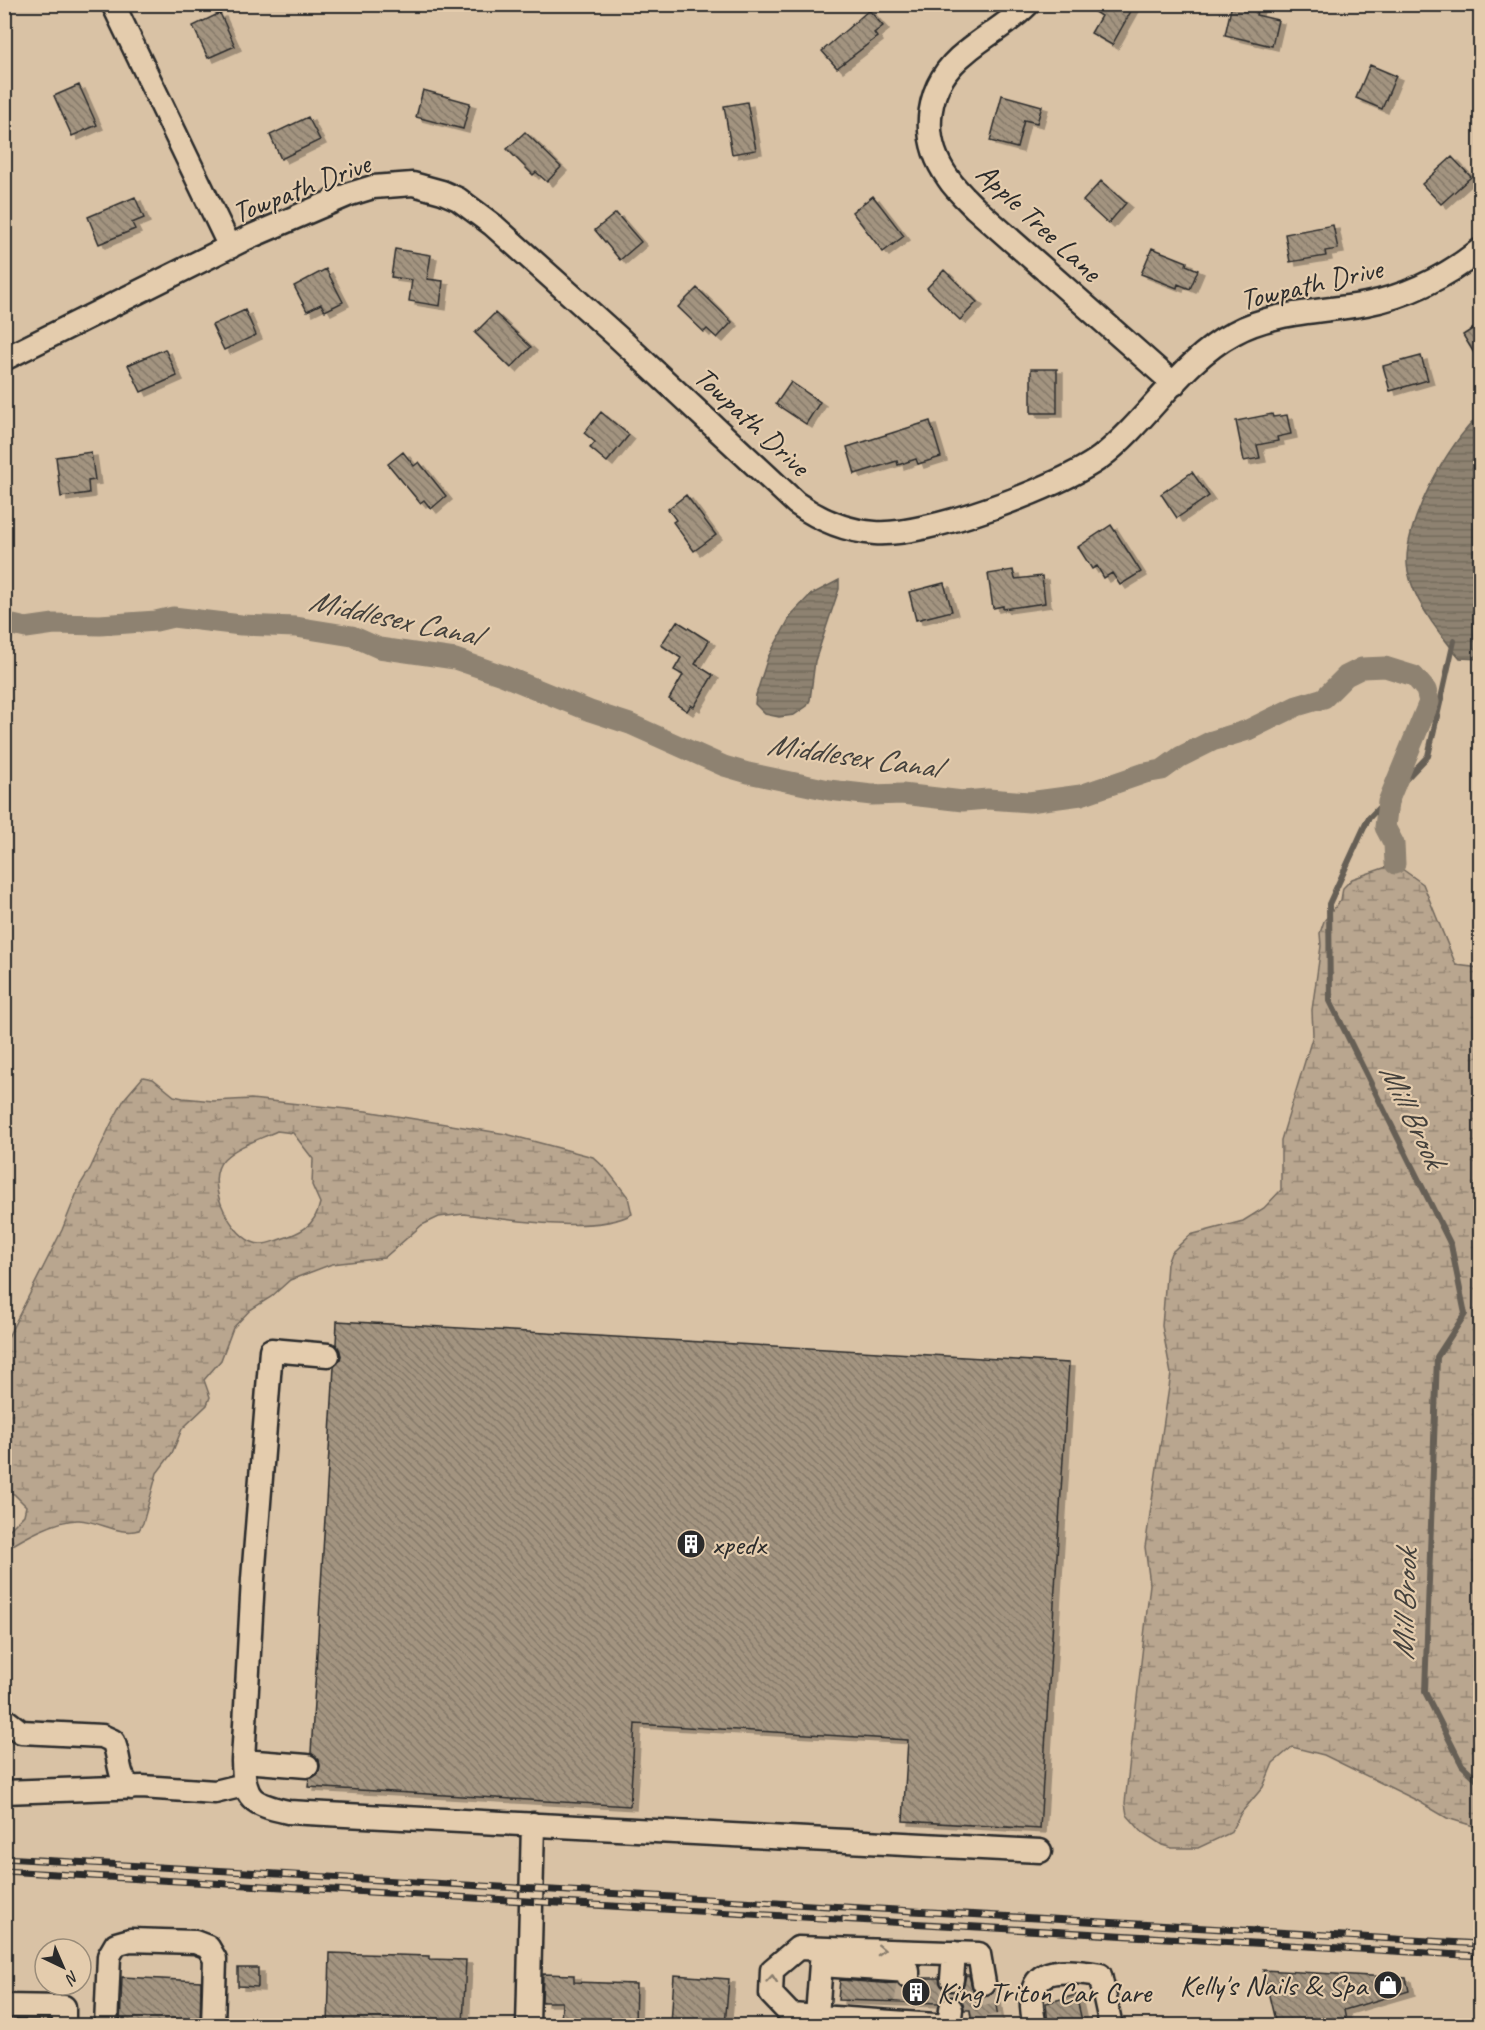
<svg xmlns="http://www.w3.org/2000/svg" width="1485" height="2030" viewBox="0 0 1485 2030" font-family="Caveat,sans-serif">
<defs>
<pattern id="wetland-marsh" width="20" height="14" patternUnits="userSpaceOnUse" patternTransform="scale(1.5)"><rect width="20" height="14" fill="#b9a68f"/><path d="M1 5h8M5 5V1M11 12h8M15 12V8" fill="none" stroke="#978775"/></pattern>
<pattern id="water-rules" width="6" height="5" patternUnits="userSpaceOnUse" patternTransform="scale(1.5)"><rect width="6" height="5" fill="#8e8271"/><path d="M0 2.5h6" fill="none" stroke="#746b5d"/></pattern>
<pattern id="building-back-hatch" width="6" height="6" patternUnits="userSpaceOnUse" patternTransform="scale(1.5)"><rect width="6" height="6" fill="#a39480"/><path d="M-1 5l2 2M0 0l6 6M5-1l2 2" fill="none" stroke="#857969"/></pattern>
<filter id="shadow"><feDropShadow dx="6" dy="4" stdDeviation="0" flood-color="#0004"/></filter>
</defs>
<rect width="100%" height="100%" fill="#d9c2a5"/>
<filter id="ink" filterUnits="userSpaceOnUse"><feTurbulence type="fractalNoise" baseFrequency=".0167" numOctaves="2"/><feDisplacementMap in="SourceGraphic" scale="12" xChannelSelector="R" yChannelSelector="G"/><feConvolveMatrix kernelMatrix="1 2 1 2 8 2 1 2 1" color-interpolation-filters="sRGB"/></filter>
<g filter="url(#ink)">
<path fill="url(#wetland-marsh)" stroke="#72685d" stroke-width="1.5" fill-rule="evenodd" d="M1395,864L1423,884L1456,965L1480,968L1478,993L1480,1003V1828L1447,1818L1418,1801L1324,1755L1292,1747L1273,1763L1263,1787L1241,1813L1230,1833L1198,1848H1172L1162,1845L1142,1832L1127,1815L1125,1803L1150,1584L1145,1547L1171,1374L1162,1326L1167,1264L1171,1253L1190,1235L1243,1221L1264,1208L1281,1190V1140L1313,1035L1312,1010L1321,946L1320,933L1324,921L1341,900L1343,888L1352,879Z
M143,1077L153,1079L174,1096L183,1098L213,1101L251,1099L366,1111L506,1134L593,1157L607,1170L628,1197L632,1214C595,1235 506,1219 464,1214L439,1217L422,1225L384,1258L332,1264L290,1280L271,1297L250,1310L233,1328L221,1360L204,1380L210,1397L207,1405L182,1429L172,1453L157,1473L143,1523L139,1530C120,1536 99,1521 79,1520C57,1519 22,1539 5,1550V1534L24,1515L26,1506L14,1494L5,1492V1343L62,1230L80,1185L90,1169L111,1124L125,1098ZM277,1131L293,1133L313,1159L312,1185L320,1203C315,1227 300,1233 278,1240C269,1243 261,1246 252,1242C229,1232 203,1181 224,1159C237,1146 260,1139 277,1131Z"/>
<path fill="url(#water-rules)" stroke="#665f55" stroke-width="1.5" d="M1480,415V659L1460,658C1440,635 1414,602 1408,571C1399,530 1449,441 1480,415Z
M839,580V589L815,661L810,700L807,706L794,715L779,717L765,714L755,704L756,695L768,657L792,614L810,595Z"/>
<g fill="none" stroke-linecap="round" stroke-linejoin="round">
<path stroke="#665f55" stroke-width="6" d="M1454,641L1428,756L1368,819L1329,904L1330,1001L1451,1245L1465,1314L1437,1357L1425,1692L1462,1765L1480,1782"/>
<path stroke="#8e8271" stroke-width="21" d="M4,623L26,628L54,624L100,625L156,621L173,617L241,625L296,627L352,636L379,648L455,659L502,675L590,711L630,724L724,766L748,773L829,790L872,795L902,794L963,801L988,799L1029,802L1081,795L1145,773L1162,770L1180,757L1212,741L1248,730L1297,706L1324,698L1346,676L1362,668L1385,667L1414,676L1426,690L1429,702L1388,802L1385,827L1394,844L1395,864"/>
</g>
<path fill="url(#building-back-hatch)" stroke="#2b2b2b" stroke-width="1.5" filter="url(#shadow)" d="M1082,4H1135L1112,45L1091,33L1101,16Z
M1232,4L1258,8L1256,15L1278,20L1272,46L1225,35Z
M869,10L883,26L874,33L877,37L837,68L822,51Z
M220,13L235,46L208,58L193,26Z
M1370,65L1396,76L1382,109L1356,98Z
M79,85L97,125L72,136L54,96Z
M423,90L470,103L463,129L416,117Z
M1002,95L1042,106L1037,123L1024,120L1017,148L990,141Z
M747,102L756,150L732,154L724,106Z
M308,117L320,140L281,159L270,135Z
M525,132L561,167L547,182L536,172L533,175L507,149Z
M1452,157L1471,177L1441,204L1422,184Z
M1101,181L1126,203L1108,224L1083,201Z
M873,196L904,236L883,252L852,212Z
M135,197L144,218L132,223L135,229L99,244L88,217Z
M616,213L641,242L620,260L595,230Z
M1333,225L1338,249L1325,251L1326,256L1290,262L1285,234Z
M1152,248L1187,262L1186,265L1198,270L1190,289L1178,284L1177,288L1141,274Z
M395,249L431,255L427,279L443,281L440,306L409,301L412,280L391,277Z
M326,269L343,302L325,311L321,304L307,311L294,286Z
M944,270L977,302L960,320L927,288Z
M697,288L732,322L717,338L707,329L704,332L678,307Z
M245,310L256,335L224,350L212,325Z
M495,313L531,347L511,368L475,333Z
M1480,324V363L1463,335Z
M165,349L177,376L141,392L128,365Z
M1421,356L1428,380L1390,391L1383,366Z
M1031,369H1057V413H1031Z
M791,382L820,402L806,424L776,404Z
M601,412L629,435L607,462L590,448L595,442L584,433Z
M1272,414L1273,417L1287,415L1291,434L1277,437L1278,441L1257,445L1260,458L1244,461L1236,421Z
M930,421L941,457L918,464L916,459L898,465L897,461L855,474L847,447Z
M91,452L95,480L88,481L89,493L61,497L56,457Z
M403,452L414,466L419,462L446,496L431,509L424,500L420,503L388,464Z
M1192,472L1209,496L1177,518L1161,494Z
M686,495L716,535L694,551L673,522L676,520L668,509Z
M1111,525L1141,572L1120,585L1112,573L1104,578L1097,566L1092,569L1078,547Z
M1013,570L1015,579L1042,576L1045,603L1003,609V606L993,608L988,574Z
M944,583L952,611L916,620L909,592Z
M677,621L709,641L695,664L713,675L694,707L691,705L687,711L669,699L683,675L674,670L681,658L661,645Z
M337,1321L1069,1363L1040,1829L903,1821L908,1740L635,1724L630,1806L308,1787L309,1779L318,1774L320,1766L319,1760L311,1753L334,1367L341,1356L336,1344Z
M330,1953L429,1956V1959L466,1960L463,2025H328Z
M238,1968H258V1987L238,1986Z
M1263,1970L1406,1978L1409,1991L1344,2010L1346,2020L1323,2025H1276Z
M543,1974L574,1975V1982L636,1984L635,2025H561L562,2002H542Z
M674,1975L729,1979L725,2025H671Z
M966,1975H969L973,1991L979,1995L987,1996L994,1991L999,2025H972L970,2010H964L963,2003L953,1996L945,1997L939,2003L838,2000L840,1980L896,1984L909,1990L915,1988L921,1978H939L944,1990L952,1992L963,1987Z
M122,1977L201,1981L200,2025H120Z
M1076,1995L1083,2025H1048L1046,2003Z"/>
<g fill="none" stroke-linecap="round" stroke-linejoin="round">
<path stroke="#b6a48d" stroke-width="22" stroke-dasharray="22 11" stroke-linecap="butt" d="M984,1983L992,2026
M906,2002L908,1977
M951,2009L952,1979"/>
<g stroke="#2b2b2b" stroke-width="27">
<path id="minor" d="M113,4L230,247
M1028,4C1010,23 986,35 966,52C926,83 918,136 948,178C955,189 966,199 975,208L1174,384
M4,359L247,238L350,194L373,187L413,184L442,192L458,199L493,225L619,338L796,503C820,520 846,531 875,533C926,537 1061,487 1101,457C1149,420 1180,362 1234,333C1274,311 1323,312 1366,304C1408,296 1447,276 1480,250
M328,1355L271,1350L253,1579L243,1761C244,1800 252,1804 288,1812L1040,1851
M4,1719L21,1732L102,1736L113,1741C121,1758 116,1775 131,1788
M243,1761L307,1766
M4,1792L142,1787L215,1792L244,1785
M821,1965L908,1971V1977
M952,1979L954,1953
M4,2006L64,2007V2026
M951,2009L949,2026L791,2015L771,1994L772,1970L798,1948L979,1954L984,1983
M817,2016L822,1950
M106,2026L109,1956L116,1944L130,1940L195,1942L208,1947L215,1959L213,2026
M528,2026L533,1824
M1035,2026C1021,1966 1053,1968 1100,1975L1111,2026"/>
</g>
<use href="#minor" stroke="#e4ccad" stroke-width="22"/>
<g stroke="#2b2b2b" stroke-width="7">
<path id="rail" d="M4,1858L1480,1944
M4,1871L1480,1956"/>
</g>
<use href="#rail" stroke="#e4ccad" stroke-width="4.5" stroke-dasharray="14" stroke-linecap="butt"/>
</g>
<defs><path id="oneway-chevron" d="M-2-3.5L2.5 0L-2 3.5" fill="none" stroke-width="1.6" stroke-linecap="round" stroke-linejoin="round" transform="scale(1.5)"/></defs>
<g stroke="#887c6c">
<use href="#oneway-chevron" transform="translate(881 1950) rotate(2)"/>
<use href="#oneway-chevron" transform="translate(772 1979) rotate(-85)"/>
</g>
</g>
<defs>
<g id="building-disc" transform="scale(1.5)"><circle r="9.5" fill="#2b2b2b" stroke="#e4ccad"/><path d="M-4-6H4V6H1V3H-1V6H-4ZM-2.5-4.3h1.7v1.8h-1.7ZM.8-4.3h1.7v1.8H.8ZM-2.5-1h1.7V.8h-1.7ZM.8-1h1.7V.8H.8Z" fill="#fff"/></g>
<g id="shop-disc" transform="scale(1.5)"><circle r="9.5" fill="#2b2b2b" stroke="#e4ccad"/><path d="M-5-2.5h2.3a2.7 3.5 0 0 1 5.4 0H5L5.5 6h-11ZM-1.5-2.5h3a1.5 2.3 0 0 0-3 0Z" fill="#fff"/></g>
</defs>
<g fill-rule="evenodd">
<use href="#building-disc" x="691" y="1544"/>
<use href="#shop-disc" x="1388" y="1985"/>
<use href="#building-disc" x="916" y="1992"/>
</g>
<g text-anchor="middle" stroke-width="4.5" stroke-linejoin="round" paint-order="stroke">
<g font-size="30" fill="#2b2b2b" stroke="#e4ccad">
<text transform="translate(301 188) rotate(-21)" y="10">Towpath Drive</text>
<text transform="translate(1039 222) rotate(43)" y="10">Apple Tree Lane</text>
<text transform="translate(1311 284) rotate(-13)" y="10">Towpath Drive</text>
<text transform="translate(752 421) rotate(43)" y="10">Towpath Drive</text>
</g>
<g font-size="30" fill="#2b2b2b" stroke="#e4ccad" text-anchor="start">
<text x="712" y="1554">xpedx</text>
<text x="1367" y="1995" text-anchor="end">Kelly's Nails &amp; Spa</text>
<text x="937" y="2002">King Triton Car Care</text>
</g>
<g font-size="32" font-style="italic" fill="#44413c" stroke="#e4ccad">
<text transform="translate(394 617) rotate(12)" y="11">Middlesex Canal</text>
<text transform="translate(853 755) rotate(8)" y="11">Middlesex Canal</text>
<text transform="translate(1413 1115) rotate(64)" y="11">Mill Brook</text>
<text transform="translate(1404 1605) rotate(-88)" y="11">Mill Brook</text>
</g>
</g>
<rect width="1485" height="2030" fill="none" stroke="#e4ccad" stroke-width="24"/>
<rect x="12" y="12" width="1461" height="2006" fill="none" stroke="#2b2b2b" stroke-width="2" filter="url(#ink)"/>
<g transform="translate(63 1967) rotate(136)"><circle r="28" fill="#e4ccad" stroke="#9a8c79" stroke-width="1.5"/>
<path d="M0-4.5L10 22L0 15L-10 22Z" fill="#2b2b2b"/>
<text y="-9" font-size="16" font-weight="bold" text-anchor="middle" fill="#2b2b2b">N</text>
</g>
</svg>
